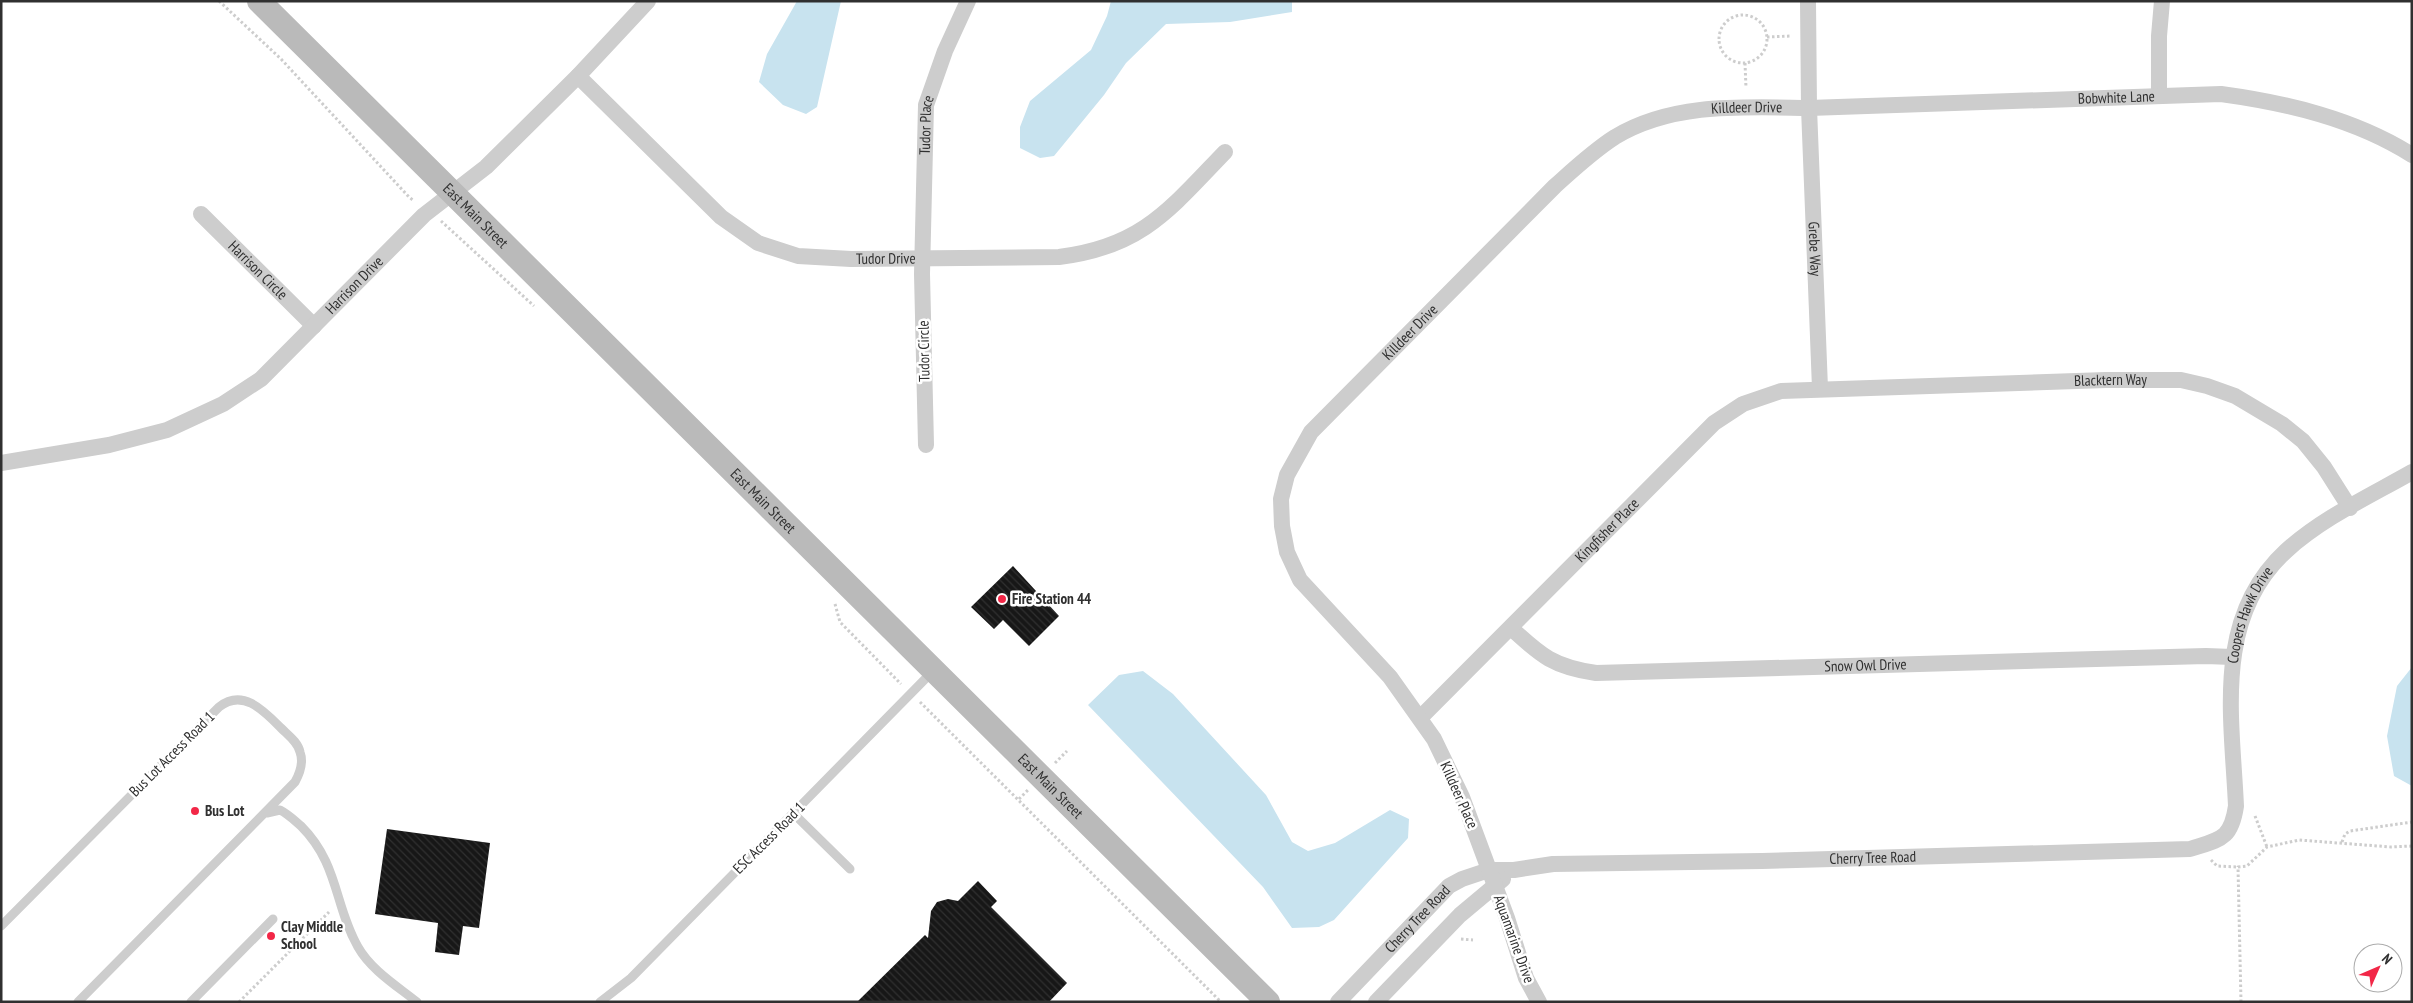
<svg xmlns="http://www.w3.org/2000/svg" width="2413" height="1003" viewBox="0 0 2413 1003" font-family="'PT Sans Narrow',sans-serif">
<defs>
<pattern id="building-back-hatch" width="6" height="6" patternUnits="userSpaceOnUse" patternTransform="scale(1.25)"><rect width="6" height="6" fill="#171717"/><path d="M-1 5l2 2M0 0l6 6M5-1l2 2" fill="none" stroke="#303030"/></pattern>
</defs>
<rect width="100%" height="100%" fill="#fff"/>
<path fill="#c8e3ef" d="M797,1H841L817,107L806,114L783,105L759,82L767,54Z
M1111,1H1292V12L1230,22L1166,24L1126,63L1104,95L1054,156L1040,158L1020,148V127L1030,101L1091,50L1107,16Z
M2412,667V786L2394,776L2387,736L2397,686Z
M1143,671L1173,694L1266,795L1292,842L1308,851L1335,843L1390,810L1409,819L1408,838L1334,920L1319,927L1292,928L1263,887L1088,705L1119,675Z"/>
<path fill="url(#building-back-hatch)" d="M1013,566L1059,616L1029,646L1003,620L994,629L971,607Z
M387,829L490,843L479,928L463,926L459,955L435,952L438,923L375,914Z
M978,881L997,901L991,907L1067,983L1049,1002H857L925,935L928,938L931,911L937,902L948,899L958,901Z"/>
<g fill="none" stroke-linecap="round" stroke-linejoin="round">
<path stroke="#cdcdcd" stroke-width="3" stroke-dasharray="2.5 2.5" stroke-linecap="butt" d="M219,1L281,59L409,197L414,201
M1719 39a24 24 0 1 1 48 0a24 24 0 1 1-48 0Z
M1767,37L1791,36
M1745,63L1746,88
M441,221L534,306
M835,604L840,622L901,684
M920,702L1221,1002
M1055,763L1067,751
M1019,799L1028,790
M2255,816L2267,847
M2342,842L2345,834L2350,831L2412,822
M2211,860L2217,866L2238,867
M1461,939L1473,940
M239,1002L329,912
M2241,1002L2238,867L2247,866L2267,847L2299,840L2391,847L2412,846"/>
<path stroke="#cdcdcd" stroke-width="9" d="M267,813L280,810C288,814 294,820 301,826C339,864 334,905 358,947C371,970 397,986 417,1002
M793,813L850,869
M1,926L219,707C243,688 264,711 281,728C288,735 298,742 300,752C304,763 300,773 295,782L78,1002
M191,1002L273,919
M600,1002L631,978L933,671"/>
<g stroke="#cdcdcd" stroke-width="16">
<path id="s1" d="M1808,1L1809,108L1820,388"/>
<path id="s2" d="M578,76L721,217L758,243L798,256L851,259L1059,257C1142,247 1170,209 1225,152"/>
<path d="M2159,95V36L2162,1"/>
<path id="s3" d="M201,214L314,326"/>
<path id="s4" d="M926,445L922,274L926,105L945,51L968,1"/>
<path id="s5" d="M1,463L109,445L167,430L223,404L261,379L424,215L486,167L578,76L648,1"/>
<path id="s6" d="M1511,628C1541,656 1554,667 1596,673L2206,656L2232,657"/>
<path id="s7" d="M1420,718L1714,423L1743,404L1781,391L2106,380H2181L2207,386L2235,396L2282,424L2303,441L2324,467L2350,508"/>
<path id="s8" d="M1338,1002L1449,886L1462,879L1489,870H1514L1553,864L1762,861L2190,849C2220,839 2231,840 2236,806C2232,717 2213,618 2286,551C2322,518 2370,496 2412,472"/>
<path d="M1376,1002L1460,915L1503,879"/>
<path id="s9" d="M1539,1002L1526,978L1507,918L1462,797L1434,739L1390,677L1300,580L1287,552L1282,526L1281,499L1287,475L1311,432L1555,186C1574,169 1593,151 1615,137C1673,102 1744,107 1809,108L2221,94C2287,103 2355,119 2412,155"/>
</g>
<path stroke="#bababa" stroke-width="24" id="s10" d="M259,1L1268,1002"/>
</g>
<g fill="#f22747" stroke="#fff" stroke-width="2">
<circle cx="1002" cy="599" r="5"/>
<circle cx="195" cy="811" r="5"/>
<circle cx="271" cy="936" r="5"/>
</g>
<g text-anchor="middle" stroke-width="5" stroke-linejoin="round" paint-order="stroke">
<g font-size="15" fill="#303030" stroke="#fff">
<text dy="5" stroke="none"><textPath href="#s9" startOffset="1581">Bobwhite Lane</textPath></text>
<text dy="5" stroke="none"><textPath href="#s9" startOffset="1211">Killdeer Drive</textPath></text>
<text dy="5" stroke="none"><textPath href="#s4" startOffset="320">Tudor Place</textPath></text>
<text dy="5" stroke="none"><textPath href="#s10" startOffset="305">East Main Street</textPath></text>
<text dy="5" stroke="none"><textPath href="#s1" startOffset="248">Grebe Way</textPath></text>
<text dy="5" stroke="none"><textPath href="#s2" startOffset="376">Tudor Drive</textPath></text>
<text dy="5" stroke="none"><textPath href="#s3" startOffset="80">Harrison Circle</textPath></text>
<text dy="5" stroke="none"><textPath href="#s5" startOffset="409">Harrison Drive</textPath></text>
<text dy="5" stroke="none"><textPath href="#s9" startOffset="791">Killdeer Drive</textPath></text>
<text transform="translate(924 351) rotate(-91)" y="5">Tudor Circle</text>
<text dy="5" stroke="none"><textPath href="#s7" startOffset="821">Blacktern Way</textPath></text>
<text dy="5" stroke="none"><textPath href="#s10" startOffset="710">East Main Street</textPath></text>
<text dy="5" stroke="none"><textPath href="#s7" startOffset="265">Kingfisher Place</textPath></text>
<text dy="5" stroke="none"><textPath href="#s8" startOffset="1169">Coopers Hawk Drive</textPath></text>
<text dy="5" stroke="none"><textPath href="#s6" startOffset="368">Snow Owl Drive</textPath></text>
<text transform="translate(172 754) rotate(-45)" y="5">Bus Lot Access Road 1</text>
<text dy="5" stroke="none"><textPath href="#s10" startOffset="1115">East Main Street</textPath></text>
<text transform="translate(1459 795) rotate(66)" y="5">Killdeer Place</text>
<text transform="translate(769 838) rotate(-45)" y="5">ESC Access Road 1</text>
<text dy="5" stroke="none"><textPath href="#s8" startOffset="588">Cherry Tree Road</textPath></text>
<text dy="5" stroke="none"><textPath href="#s8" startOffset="115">Cherry Tree Road</textPath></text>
<text transform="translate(1514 939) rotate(70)" y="5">Aquamarine Drive</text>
</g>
<g font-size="15" font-weight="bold" fill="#303030" stroke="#fff" text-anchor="start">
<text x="1012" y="604">Fire Station 44</text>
<text x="205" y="816">Bus Lot</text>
<text x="281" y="932">Clay Middle<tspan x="281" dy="17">School</tspan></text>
</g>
</g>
<rect width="2413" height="1003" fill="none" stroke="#303030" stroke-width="5"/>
<g transform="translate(2378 968) rotate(45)"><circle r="24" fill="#ffffff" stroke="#acacac"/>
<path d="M0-4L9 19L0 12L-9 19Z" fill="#f22747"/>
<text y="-8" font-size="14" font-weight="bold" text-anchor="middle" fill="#303030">N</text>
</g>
</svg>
